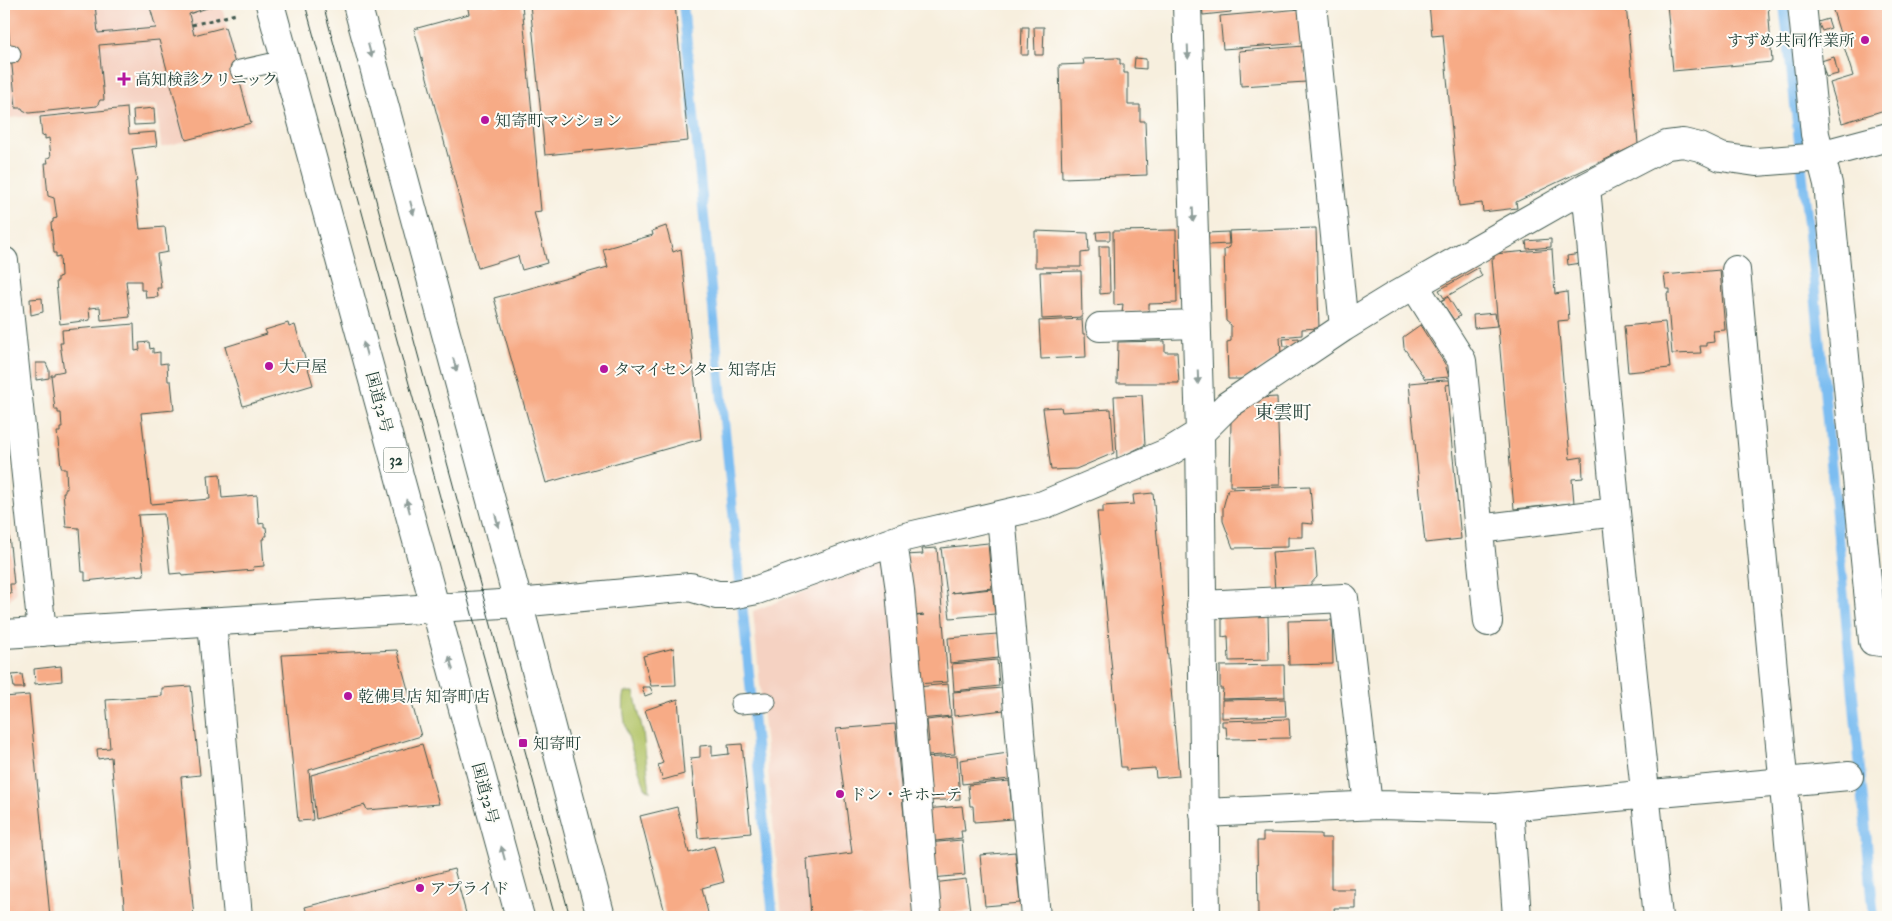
<svg xmlns="http://www.w3.org/2000/svg" width="1892" height="921" viewBox="0 0 1892 921" font-family="'IM FELL Double Pica','Noto Serif JP',serif">
<rect width="100%" height="100%" fill="#fdfcf7"/>
<filter id="ink" filterUnits="userSpaceOnUse"><feTurbulence type="fractalNoise" baseFrequency=".02" numOctaves="2"/><feDisplacementMap in="SourceGraphic" scale="10" xChannelSelector="R" yChannelSelector="G"/><feConvolveMatrix kernelMatrix="1 2 1 2 8 2 1 2 1" color-interpolation-filters="sRGB"/></filter>
<filter id="wash" filterUnits="userSpaceOnUse"><feTurbulence type="fractalNoise" baseFrequency=".0096" numOctaves="4" result="noise"/><feDisplacementMap in="SourceGraphic" scale="20" xChannelSelector="R" yChannelSelector="G"/><feGaussianBlur stdDeviation="1.12" result="paint"/><feColorMatrix in="noise" values="0 0 0 0 0 0 0 0 0 0 0 0 0 0 0 0 0 1.4 0 .05"/><feComposite in="paint" operator="in"/></filter>
<g filter="url(#wash)">
<rect width="100%" height="100%" fill="#f7efde"/>
<path fill="#f5d2c2" d="M4,4H221L254,124L161,147L157,105L10,118L4,54Z
M4,460L16,593L4,605Z
M890,559L920,917H782L753,611Z"/>
<path fill="#b2c467" stroke="#68804e" d="M625,692H634L643,732L650,792L645,787C636,761 618,718 625,692Z"/>
<g fill="none" stroke-linecap="round" stroke-linejoin="round">
<path stroke="#7bbdf1" stroke-width="10" d="M683,4L773,917
M1784,4L1812,261L1874,917"/>
</g>
<g id="blocks">
<path fill="#f7ab86" d="M6,4H95L98,33L156,28L149,4H219L189,14L194,35L225,27L251,123L186,140L159,40L99,45L104,100H100L97,106L29,113L23,110L22,108H16Z
M467,4H496V6L505,4H522L541,211L534,212L547,263L522,270L518,256L478,268L414,29L469,14Z
M530,4H675L688,141L545,155Z
M1202,4H1230L1231,12L1203,15Z
M1429,4H1626L1638,144L1516,202L1517,208L1483,212L1482,203L1459,206L1443,35L1432,36Z
M1667,4H1768L1772,62L1673,71Z
M1831,4H1888V109L1842,123L1830,83L1853,76Z
M1301,9L1304,43L1223,49L1220,16Z
M1828,19L1831,28L1822,31L1818,22Z
M1022,27H1029L1028,55H1021Z
M1034,27H1044L1043,55H1035Z
M1304,46L1306,82L1241,86L1239,51Z
M1834,57L1838,74L1826,77L1821,61Z
M1117,58V59H1120V64H1124V73H1128V105H1140V121H1145L1147,175L1062,178L1059,65L1084,64L1083,59Z
M1135,58L1146,59V69L1134,68Z
M127,108L129,134L155,132L157,146L132,149L137,181L135,182L140,229L165,227L168,252L157,254L161,288H157L158,297L146,298L145,290H141V281H126L130,317L101,320L100,307L89,308L90,320L60,324L56,281H58V277L61,276L60,256L56,257V253H54L51,223L53,222V219L57,218L54,198L48,196L45,163H48L47,158L51,157L49,138L45,139V135L42,136L40,117Z
M154,108L155,124L134,125L133,110Z
M666,226L673,252L681,249L701,439L546,483L494,298L608,267L603,249L653,235L652,231Z
M1316,228L1319,328L1302,329V335L1280,337L1281,355L1246,379H1228L1227,342L1231,341V325L1226,321L1224,250L1230,247L1229,231Z
M1176,230L1177,303L1149,304V311L1122,313L1123,304L1114,305L1113,231Z
M1035,231L1088,233L1089,252L1081,253V267H1035Z
M1110,231V240H1097L1096,232Z
M1228,232L1229,244L1209,245L1207,233Z
M1551,239V247L1527,249L1526,241Z
M1099,246H1109L1110,293L1100,294Z
M1552,249L1555,294L1567,292L1569,320L1558,321L1570,459L1582,457L1583,478L1572,479L1574,503L1514,509L1492,259H1494V254Z
M1580,254L1581,263L1568,265L1567,256Z
M1478,268L1482,276L1444,298L1439,290Z
M1720,270L1725,330L1713,331L1714,342L1706,343V346H1700L1701,353L1672,354L1667,293H1670V289H1666L1664,275Z
M1081,271L1082,317L1042,319L1040,272Z
M1448,297L1460,316L1454,320L1441,301Z
M42,298L43,312L31,315L30,299Z
M1495,313L1497,326L1474,328L1473,315Z
M1082,319L1083,334H1085L1086,357L1041,359L1039,321Z
M1665,322L1670,368L1628,372L1624,326Z
M288,323L289,327L295,325L313,385L243,406L225,347L267,334L265,330Z
M134,324L135,351L140,350L139,343L149,342L150,349L153,348V353L160,352V364L167,363L168,381H171L174,410L141,413L151,504L210,499L208,475L220,474L222,498L257,495L259,524L264,523V527H266L267,536H264L265,539H262L264,566L253,567L254,570L182,576L181,573L170,574L164,514L138,515L144,575L85,581V572H82L79,528L66,527L63,492H65V489H67L66,469H63L61,466L57,432H60V428H62L61,413H58V410H55L51,375H54V373L64,371L60,343H63L62,330Z
M1420,325L1445,364L1449,377L1425,379L1404,348L1403,337Z
M1299,338V346H1284L1283,339Z
M1165,341V352H1177L1179,383H1117L1118,342Z
M36,363H46L49,370V378L36,380Z
M1445,380H1451L1452,384L1446,385L1461,539L1425,543L1409,383Z
M1142,395L1145,445L1117,459L1114,396Z
M1277,397L1280,485L1230,486L1231,417L1259,398Z
M1061,407L1062,412L1111,409L1114,453L1076,469L1051,470L1043,408Z
M1310,486L1313,524L1302,523V537H1288V547L1233,548L1223,521V508L1228,489Z
M1153,493L1179,776L1156,778L1155,768L1126,770V767H1121L1097,512H1103V506L1134,504L1133,495Z
M5,496L14,584H10L11,594L4,595Z
M988,543L992,588L951,593L992,589L995,614L950,618L941,548Z
M937,548L948,682L915,684L910,617L924,615L910,616L905,555L923,554L922,549Z
M1315,549L1317,577L1308,587L1275,590L1272,552Z
M1222,616H1268L1269,660L1229,661L1228,636L1222,637Z
M1332,620L1333,664L1289,665L1288,621Z
M997,634L999,658L950,663L948,638Z
M674,648L676,685L651,686L643,656Z
M397,650L421,736L309,770L313,820L298,821L282,655Z
M997,660L999,686L954,691L952,664Z
M1284,665L1285,697L1222,699L1223,689H1220V666Z
M61,666L62,681L35,684L34,669Z
M22,674L24,688H14L12,675Z
M948,684L951,716L920,719L917,687Z
M191,686L200,775L181,777L194,917H125L111,757L98,759L97,749L110,748L106,700L162,696V688Z
M642,687H650L653,693L645,696Z
M1002,688L1004,710L954,716L953,692Z
M29,695L50,917H4V697Z
M678,699L684,774L663,780L658,765L663,763L645,710Z
M1285,699L1286,716L1222,718V700Z
M951,717L955,754L928,756L926,742H929L927,720Z
M1289,719L1290,738L1227,739L1226,726H1222V721Z
M895,724L914,917H811L807,859L852,853L836,729Z
M422,744L439,804L367,810L365,805L316,819L311,775Z
M742,744L751,833L698,838L691,758L700,757V746L712,745V756L729,754L728,745Z
M1008,753L1010,779L962,784L960,760Z
M957,756L960,799L926,801L922,758Z
M1009,781L1013,819L974,822L973,806H970L968,785Z
M962,806L965,831H961L962,838L927,842L924,809Z
M677,807L689,853L714,846L724,882L702,888L709,917H666L640,816Z
M1263,833L1321,834V838H1331V889H1355V908H1334L1335,917H1258L1257,841H1263Z
M962,840L965,875L932,878L927,843Z
M1015,852L1020,903L985,906L980,855Z
M454,869L467,917H308L305,907Z
M966,879L970,911L936,915L933,883Z
M971,915V917H958V916Z"/>
</g>
</g>
<g filter="url(#ink)">
<use href="#blocks" fill-opacity="0" stroke="#3f584e" stroke-width="1"/>
<g fill="none" stroke-linecap="round" stroke-linejoin="round">
<g stroke="#3f584e" stroke-width="21">
<path id="lane" d="M4,54H11
M240,70L285,60
M740,704L766,702"/>
</g>
<g stroke="#3f584e" stroke-width="30">
<path id="street" d="M1187,4L1200,433L1206,917
M1312,4L1344,327
M1802,4L1815,134L1828,184L1873,641L1888,643
M1586,187L1616,512L1658,917
M4,261L42,632
M1736,270L1796,917
M1414,285L1462,361L1488,622
M1100,327L1196,324
M1001,515L1036,917
M1479,529L1616,512
M893,542L900,590L927,914
M518,603L690,587L717,595H731L757,590L905,537L1043,505L1169,452L1200,433L1228,405L1344,327L1393,297L1586,187L1667,145L1683,143L1700,147L1721,157L1756,162L1809,158L1888,137
M1201,605L1344,598L1368,805
M212,622L238,917
M1509,807L1517,917
M1204,813L1378,805L1496,808L1849,776"/>
</g>
<g stroke="#3f584e" stroke-width="30">
<path id="secondary" d="M4,634L518,603"/>
</g>
<g stroke="#3f584e" stroke-width="30">
<path id="highway" d="M270,4L520,917
M357,4L499,530L601,917"/>
</g>
<path stroke="#3f584e" stroke-width="3" stroke-dasharray="4 4" stroke-linecap="butt" d="M192,25L236,14"/>
<use href="#lane" stroke="#fff" stroke-width="19"/>
<use href="#street" stroke="#fff" stroke-width="28"/>
<use href="#secondary" stroke="#fff" stroke-width="28"/>
<use href="#highway" stroke="#fff" stroke-width="28"/>
<path stroke="#1f3d34" stroke-width="1" d="M305,4L555,917
M323,4L570,917"/>
</g>
<defs><path id="oneway-solid" d="M-6-.8H1V-3.2L6.5 0L1 3.2V.8H-6Z" transform="scale(1.25)"/></defs>
<g fill="#8f9e9a">
<use href="#oneway-solid" transform="translate(370 51) rotate(75)"/>
<use href="#oneway-solid" transform="translate(1188 52) rotate(88)"/>
<use href="#oneway-solid" transform="translate(412 208) rotate(75)"/>
<use href="#oneway-solid" transform="translate(1193 215) rotate(88)"/>
<use href="#oneway-solid" transform="translate(365 349) rotate(-105)"/>
<use href="#oneway-solid" transform="translate(455 365) rotate(75)"/>
<use href="#oneway-solid" transform="translate(1198 377) rotate(88)"/>
<use href="#oneway-solid" transform="translate(408 506) rotate(-105)"/>
<use href="#oneway-solid" transform="translate(497 521) rotate(75)"/>
<use href="#oneway-solid" transform="translate(451 663) rotate(-105)"/>
<use href="#oneway-solid" transform="translate(503 853) rotate(-105)"/>
</g>
</g>
<g fill="#b5179e" stroke="#fdfcf7" stroke-width="2">
<circle cx="1865" cy="40" r="5"/>
<path d="M121.5 71.5h5v5h5v5h-5v5h-5v-5h-5v-5h5z"/>
<circle cx="485" cy="120" r="5"/>
<circle cx="269" cy="366" r="5"/>
<circle cx="604" cy="369" r="5"/>
<circle cx="348" cy="696" r="5"/>
<rect x="518" y="738" width="10" height="10" rx="2.5"/>
<circle cx="840" cy="794" r="5"/>
<circle cx="420" cy="888" r="5"/>
</g>
<g text-anchor="middle" stroke-width="4" stroke-linejoin="round" paint-order="stroke">
<rect fill="#fdfcf7" stroke="#62766e" stroke-width="1" x="383.5" y="447.5" width="25" height="25" rx="4"/>
<g font-size="15" font-weight="bold" fill="#1f3d34">
<text x="396" y="465">32</text>
</g>
<g font-size="16" fill="#1f3d34" stroke="#fdfcf7" text-anchor="start">
<text x="1855" y="46" text-anchor="end">すずめ共同作業所</text>
<text x="135" y="85">高知検診クリニック</text>
<text x="495" y="126">知寄町マンション</text>
<text x="279" y="372">大戸屋</text>
<text x="614" y="375">タマイセンター 知寄店</text>
<text x="358" y="702">乾佛具店 知寄町店</text>
<text x="533" y="749">知寄町</text>
<text x="850" y="800">ドン・キホーテ</text>
<text x="430" y="894">アプライド</text>
</g>
<g font-size="16" fill="#1f3d34" stroke="#fdfcf7">
<text transform="translate(380 402) rotate(75)" y="6">国道32号</text>
<text transform="translate(486 793) rotate(75)" y="6">国道32号</text>
</g>
<g font-size="19" fill="#1f3d34" stroke="#fdfcf7">
<text x="1283" y="419">東雲町</text>
</g>
</g>
<rect width="1892" height="921" fill="none" stroke="#fdfcf7" stroke-width="20"/>
</svg>
